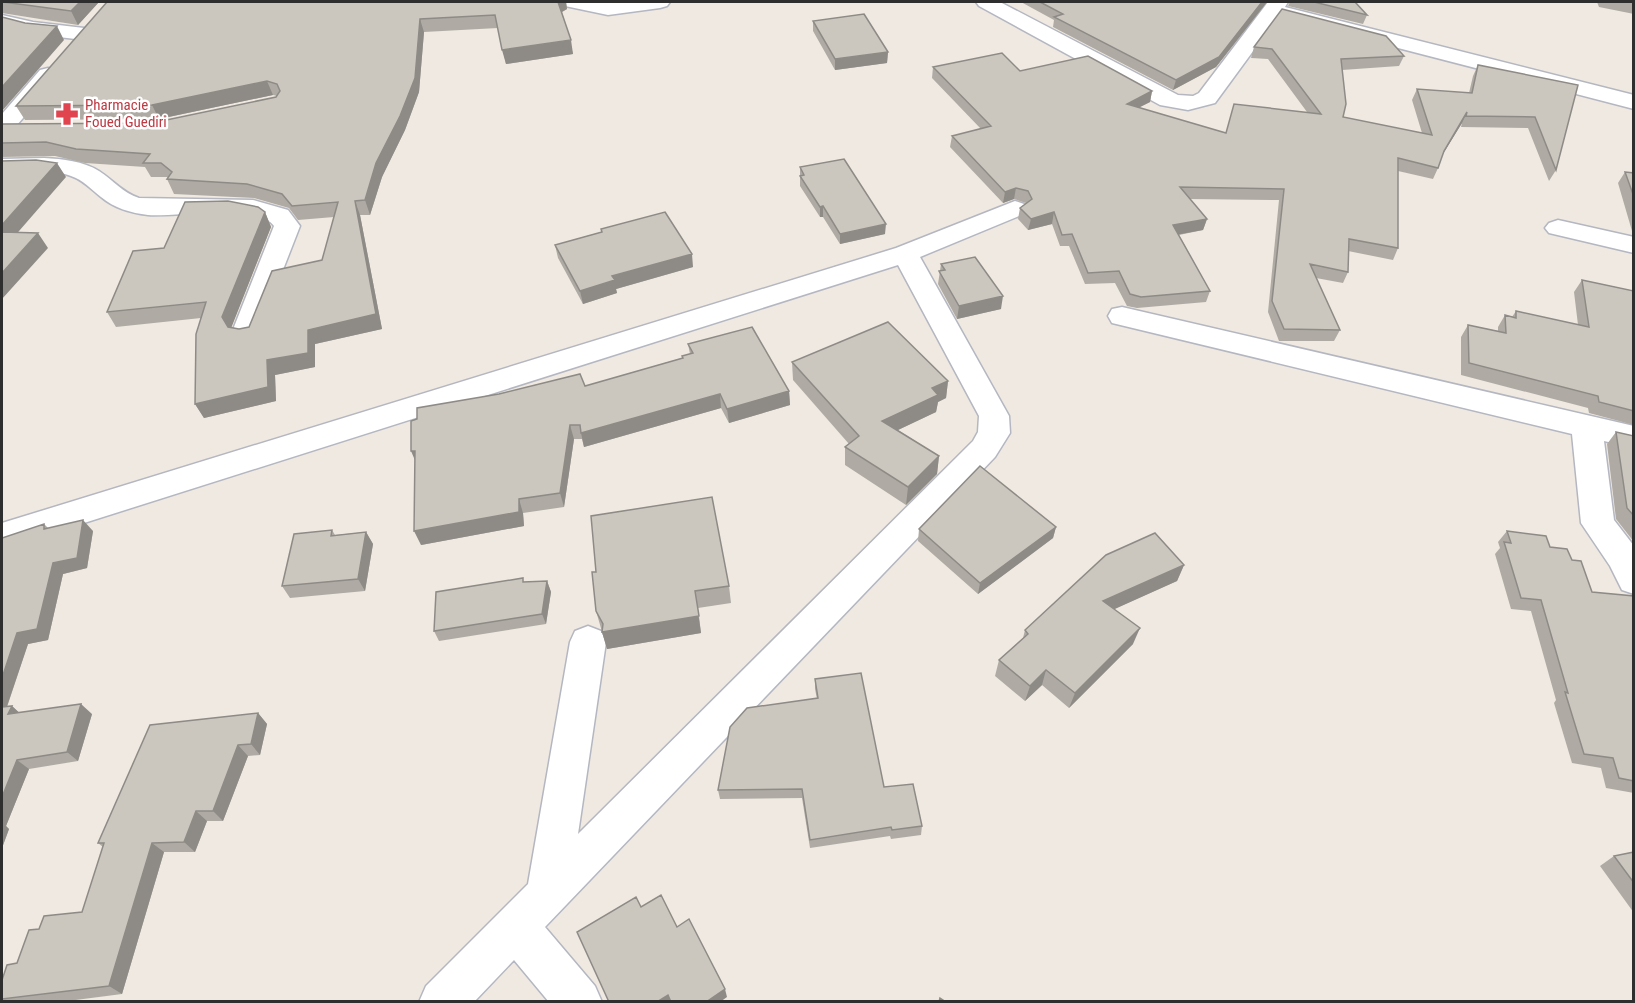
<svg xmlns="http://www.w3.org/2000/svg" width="1635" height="1003" viewBox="0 0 1635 1003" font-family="'Roboto Condensed',sans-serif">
<rect width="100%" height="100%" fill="#efe9e1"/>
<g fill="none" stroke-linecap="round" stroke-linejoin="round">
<g stroke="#b4b7c1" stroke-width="3">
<path id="minor" d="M562,2H670L667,6L660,8L608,15L565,6Z
M976,2H1000L1178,95L1193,96L1199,93L1268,2H1288L1285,7L1634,95V109L1278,17L1215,103L1188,110L1160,105L979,6Z
M2,15L33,22L84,28L91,30L94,34L91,38L84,40L33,34L2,27Z
M48,68L56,70L59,75L56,80L10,133L2,135V114L40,70Z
M44,158C63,159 83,161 99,171C113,180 123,193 139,198L253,200L288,210L300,226L256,339L246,341L236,339L232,332L274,226C260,204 174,217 148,215C131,213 114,208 101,197C91,189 83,180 71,176C50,168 23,173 2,173V159Z
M1015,201L1024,204L1028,209L1024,214L920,257L1009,416L1010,433L995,457L545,927L595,986L602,1002H549L514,960L474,1002H419L426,986L528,884L570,642L575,631L588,626L601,631L606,642L578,834L973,441L978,432L979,416L898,265L2,549V523L896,248Z
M1558,220L1634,237V253L1549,233L1545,228L1549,223Z
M1122,307L1634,426V448L1604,441L1614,520L1634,546V594L1622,590L1610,566L1581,523L1572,434L1112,323L1108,316L1112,309Z"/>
</g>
<use href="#minor" fill="#fff" fill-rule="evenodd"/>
</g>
<path fill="#afaba4" d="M2,2H99L78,25L2,13Z
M107,2H566L567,9L562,12L573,54L506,64L498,28L424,32L419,92L405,130L382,177L370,215H360L382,329L315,344V367L275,375L276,401L204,418L195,404L201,318L116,327L107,312L164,248L265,212L271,227L231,327L239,329L249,327L322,260L334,217L298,220L289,208L254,198L174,194L167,179L168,177H151L145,167L85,163L55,156L2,157V124L152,123L276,97L277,96L273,95L159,119L25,120L16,106Z
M1021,2H1267L1216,67L1173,90L1053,27L1054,20Z
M1290,2H1355L1367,15L1363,24L1288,6Z
M1597,2H1634V14L1599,7Z
M813,21L888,52L887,63L835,70L813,31Z
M1254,47L1404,56L1399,66L1342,70L1343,117L1422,133L1412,100L1417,89L1469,93L1473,76L1478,65L1578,85L1556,170L1549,181L1528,128L1461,127L1462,123L1442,155L1438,168L1433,179L1398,171V248L1393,260L1348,251V272L1343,283L1316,278L1340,330L1334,341H1279L1268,312L1279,200L1189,199L1207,219L1203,230L1179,235L1210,291L1206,302L1137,308L1127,306L1115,283L1085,284L1069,246H1060L1052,224L1028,230L1018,219L1020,208L1026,203L1014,199L1003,203L950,147L952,136L981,129L932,78L933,67L1020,71L1152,91L1150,102L1138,108L1225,133L1307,112L1268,59L1251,58Z
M800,167L885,234L840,244L823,217H820L800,186Z
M1625,172L1634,173V232L1632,231L1618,183Z
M601,229L693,267L616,289L617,293L583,304L558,258L555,245L601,232Z
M941,264L1001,309L957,319L938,284Z
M1582,280L1634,291V425L1589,413L1588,408L1461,375V337L1468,325L1498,331V327L1505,315L1512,317L1516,311L1578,325L1574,292Z
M688,344L789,391L790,405L729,423L721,408L584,447L582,439H574L564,507L523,513L524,526L421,545L585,386L682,358V356L690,354Z
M792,362L948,381L946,398L938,402L936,412L898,430L939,456L937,474L906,505L845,465V447L849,444L793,380Z
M1616,432L1634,436V542L1616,519L1607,444Z
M44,524L48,528L93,531L87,568L63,574L48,640L28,644L7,707L12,706L19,713L92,714L78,761L29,769L6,826L9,829L2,848V538Z
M1056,527L1053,538L978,594L918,541L919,529Z
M332,530L335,535L366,532L373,544L365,591L290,598L282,586Z
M1507,531L1550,547L1572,560L1592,592L1634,596V793L1606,788L1601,768L1572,763L1554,703L1556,700L1531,611L1511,609L1495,554L1500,548L1498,542Z
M1184,565L1177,581L1114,609L1133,644L1069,708L1042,685L1025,701L995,676L999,660L1023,638L1025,630Z
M592,572L729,586L731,603L698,608L701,633L607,649L596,611Z
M547,581L551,592L546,624L439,641L434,631L524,582Z
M815,679L884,787L922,826L921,835L891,839L890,836L810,848L802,798L720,799L718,790L817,699L815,689Z
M258,713L267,724L260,755L248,756L223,821H207L195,852H164L122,994L60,1002H2V980L17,963L39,929L82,912L103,847L98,843Z
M1634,852V913L1600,866L1614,856Z"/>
<path fill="#8e8b86" d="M80,2H99L78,25L71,11Z
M558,2H566L567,9L560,13Z
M1262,2H1267L1216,67L1173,90L1176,80Z
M420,19L424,32L419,92L405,130L382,177L370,215L365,200Z
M57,26L64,40L2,111V87Z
M571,40L573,54L506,64L502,50Z
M888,52L887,63L835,70V59Z
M267,81L273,95L159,119L152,105Z
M1152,91L1150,102L1124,115L1127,104Z
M1467,112L1462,123L1438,162L1444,151Z
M57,163L66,177L6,246L2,239V225Z
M1016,188L1014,199L1003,203L1005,192Z
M355,201L360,215L382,329L315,344V367L275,375L276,401L204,418L195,404L267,360L308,330Z
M823,206V217H820V207Z
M265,212L271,227L230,331L222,317Z
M1054,212L1052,224L1028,230L1031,219Z
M1207,219L1203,230L1170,236L1173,225Z
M886,224L885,234L840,244V234Z
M38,233L48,248L2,299V273Z
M692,254L693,267L616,289L617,293L583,304L580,291L612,276Z
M1003,296L1001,309L957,319L959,306Z
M948,381L946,398L938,402L936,412L881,438L882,421L932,388Z
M789,391L790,405L729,423L727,409Z
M720,394L721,408L584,447L581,433Z
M570,425L574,439L564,507L560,493Z
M411,451H415L417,465Z
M939,456L937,474L906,505L908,487Z
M519,499L523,513L524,526L421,545L414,531Z
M83,520L93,531L87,568L63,574L48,640L28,644L3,718L2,717V678L17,633L53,563Z
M1056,527L1053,538L978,594L980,583Z
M366,532L373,544L365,591L358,579Z
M1184,565L1177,581L1097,617L1103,601Z
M547,581L551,592L546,624L542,614Z
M695,591L701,633L607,649L602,632Z
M1140,628L1133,644L1069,708L1075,693Z
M1046,670L1042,685L1025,701L1030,686Z
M81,704L92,714L78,761L67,752Z
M12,706L23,716L8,714Z
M258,713L267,724L260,755L251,744Z
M238,745L248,756L223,821L213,811Z
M17,760L29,769L6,826L9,829L2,848V797Z
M196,811L207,821L195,852L184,842Z
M152,843L164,852L122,994L109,986Z
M725,989L727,997L720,1002H706Z
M668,995L671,1002H657Z"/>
<path fill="#cbc7bf" stroke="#8e8b86" stroke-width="1.5" d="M3,2H80L71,11Z
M107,2H558L571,40L502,50L495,15L420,19L415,78L400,116L376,163L365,200L355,201L376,314L308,330V353L267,360L268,387L195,404L196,334L206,302L107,312L133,251L164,248L185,202L228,201L258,207L265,212L222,317L228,327L239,329L249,327L272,271L322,260L338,202L292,206L282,194L247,184L167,179L172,172L161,163H143L150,154L76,149L46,142L2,143V124L152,123L276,97L280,91L277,84L267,81L152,105L16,106Z
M1040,2H1262L1219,57L1176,80L1054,17L1063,14Z
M1314,2H1355L1367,15Z
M1282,9L1386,36L1404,56L1341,59L1346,104L1343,117L1432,135L1417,89L1472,93L1478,65L1578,85L1556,170L1535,117L1466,116L1467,112L1444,151L1438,168L1398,158V248L1349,239L1348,272L1310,264L1340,330L1284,329L1272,301L1284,189L1180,187L1207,219L1173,225L1210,291L1141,297L1130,294L1119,271L1088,273L1072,234L1062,235L1054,212L1031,219L1020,208L1032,199L1028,191L1016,188L1005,192L952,136L991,126L933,67L1002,53L1020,71L1088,56L1152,91L1127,104L1226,133L1234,104L1321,114L1272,49L1254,47Z
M864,14L888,52L835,59L813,21Z
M2,17L25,23L57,26L2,87Z
M844,159L886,224L840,234L823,206L820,207L800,176L804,175L800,167Z
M36,160L57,163L2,225V161Z
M1625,172L1634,173V197Z
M665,212L692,254L612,276L615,280L580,291L555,245L602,232L601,229Z
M2,232L38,233L2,273Z
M975,257L1003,296L959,306L939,271L945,270L941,264Z
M1582,280L1634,291V411L1599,402L1598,396L1469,363L1468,325L1506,333L1505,315L1516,318V311L1589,327Z
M888,322L948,381L932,388L938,395L882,421L939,456L908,487L845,447L859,436L792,362Z
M752,327L789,391L727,409L720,394L581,433L580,425H570L560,493L519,499V512L414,531L415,451H411V421L417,419V408L499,394L580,374L585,386L683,358L682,356L693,353L688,344Z
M1616,432L1634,436V516L1627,508Z
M980,466L1056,527L980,583L919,529Z
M712,497L729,586L695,591L699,616L602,632L603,624L596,611L592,572H596L591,516Z
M83,520L77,558L53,563L37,629L17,633L2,678V538L44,524V529Z
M332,530L331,536L366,532L358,579L282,586L294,534Z
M1507,531L1546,536L1550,547L1567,549L1572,560L1581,561L1592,592L1634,596V781L1619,778L1613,758L1584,754L1565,692L1568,693L1541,600L1521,598L1504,542L1511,543Z
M1155,533L1184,565L1103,601L1140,628L1075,693L1046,670L1030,686L999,660L1028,634L1025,630L1106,555Z
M523,578V582L547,581L542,614L434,631L436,592Z
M861,673L884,787L913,784L922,826L892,830L891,827L810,840L802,789L718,790L730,727L747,708L818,698L815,679Z
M81,704L67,752L17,760L2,797V707L12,706L8,714Z
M258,713L251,744L238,745L213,811H196L184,842L152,843L109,986L2,999V980L7,965L17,963L29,930L39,929L44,916L82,912L104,843H98L150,725Z
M1634,852V883L1614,856Z
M661,895L677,927L689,919L725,989L706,1002H671L668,995L657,1002H609L577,932L636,897L641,907Z
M940,998L946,1002H939Z"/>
<defs>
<g id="pharmacy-bare" transform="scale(1.8)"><path d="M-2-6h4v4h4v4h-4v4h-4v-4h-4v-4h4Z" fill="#e0444e" stroke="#fff" stroke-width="2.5" paint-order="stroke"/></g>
</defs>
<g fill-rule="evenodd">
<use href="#pharmacy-bare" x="67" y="114"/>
</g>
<g text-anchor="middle" stroke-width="5" stroke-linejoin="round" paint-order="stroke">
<g font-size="15" fill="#be3a42" stroke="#fff" text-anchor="start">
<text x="85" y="110">Pharmacie<tspan x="85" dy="17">Foued Guediri</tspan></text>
</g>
</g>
<rect width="1635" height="1003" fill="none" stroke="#2e2e2e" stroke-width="6"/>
</svg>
